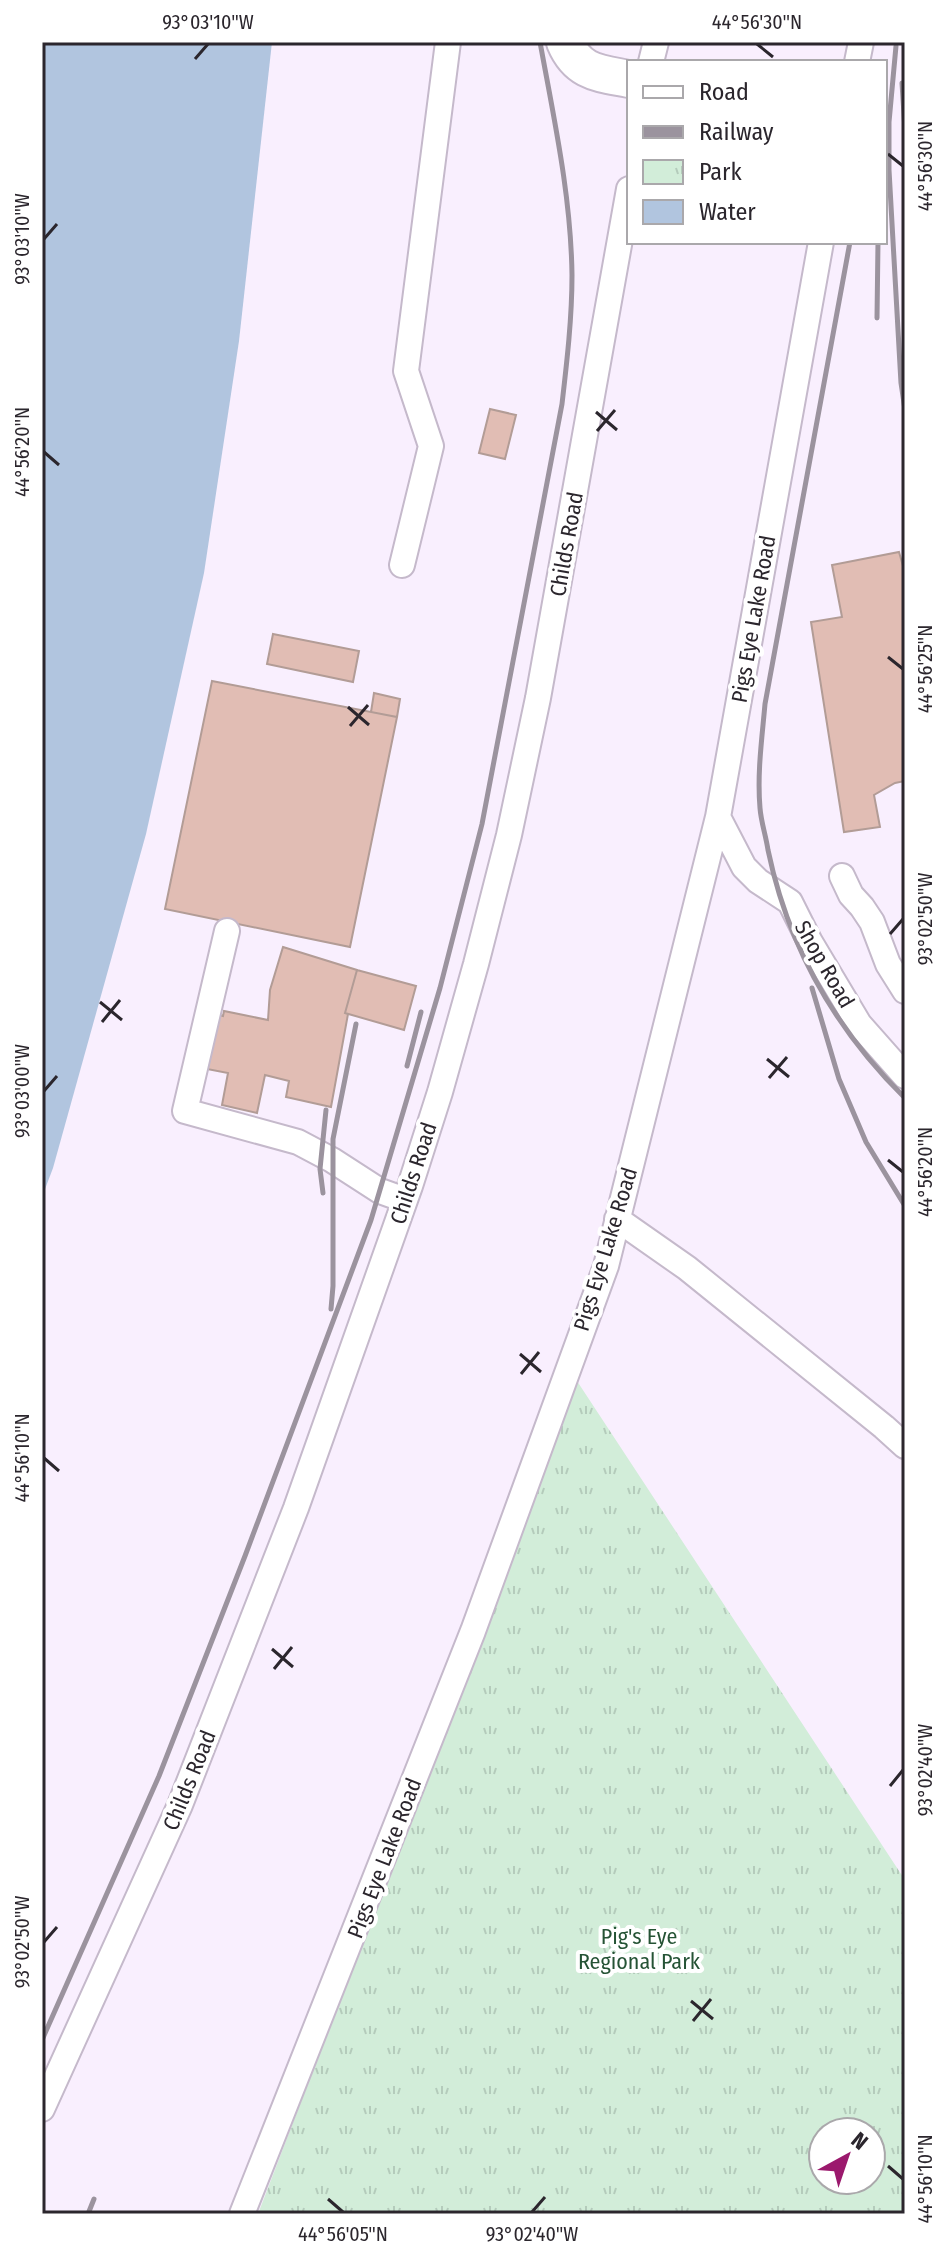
<svg xmlns="http://www.w3.org/2000/svg" width="947" height="2256" viewBox="0 0 947 2256" font-family="'Fira Sans Condensed',sans-serif">
<defs>
<pattern id="park-tufts" width="24" height="20" patternUnits="userSpaceOnUse" patternTransform="scale(2)"><rect width="24" height="20" fill="#d2edd9"/><path d="M3 7l-1-3M5 7V3M7 7l1-3M15 17l-1-3M17 17v-4M19 17l1-3" fill="none" stroke="#b4cbbb"/></pattern>
</defs>
<rect width="100%" height="100%" fill="#f9effe"/>
<path fill="url(#park-tufts)" fill-rule="evenodd" d="M577,1381L905,1880V2214H258ZM823,2132H871V2180H823Z"/>
<path fill="#b1c5df" d="M42,42H272L239,341L204,573L146,834L53,1168L42,1197Z"/>
<path fill="#e1bdb4" stroke="#b29c96" stroke-width="2" d="M490,409L516,415L505,459L479,453Z
M899,552L905,573V781L895,783L874,795L880,827L844,832L811,622L842,617L832,565Z
M273,634L359,651L353,682L267,664Z
M212,681L397,717L350,947L165,909Z
M374,693L400,699L397,717L371,712Z
M283,947L357,970L345,1013L348,1014L331,1107L286,1097L289,1081L265,1075L257,1113L222,1105L228,1073L207,1069L218,1015L223,1016L224,1011L268,1020L270,990Z
M357,970L416,986L404,1030L345,1013Z"/>
<g fill="none" stroke-linecap="round" stroke-linejoin="round">
<g stroke="#c5b9cb" stroke-width="28">
<path id="minor" d="M651,62L656,42
M857,62L861,42
M402,565L431,446L406,371L448,42
M718,817L744,867L758,881L790,902L810,942L859,1024L905,1076
M842,876L851,895L862,907L872,922L888,964L905,991
M227,931L185,1111L298,1142L332,1160L380,1191L405,1200
M617,1219L687,1268L884,1427L905,1446
M42,2109L180,1805L296,1508L410,1186L440,1092L476,964L509,835L538,698L629,189
M242,2214L473,1631L606,1266L718,817L821,242"/>
</g>
<g stroke="#c5b9cb" stroke-width="40">
<path id="highway" d="M565,42C578,73 599,73 629,79"/>
</g>
<use href="#minor" stroke="#fff" stroke-width="24"/>
<use href="#highway" stroke="#fff" stroke-width="36"/>
<path stroke="#9b939e" stroke-width="5" d="M896,46L889,122V170L901,383L905,410
M902,83L905,130
M850,242L765,704C762,738 757,773 760,808C761,822 766,836 768,850C788,946 835,1029 905,1098
M877,318L878,242
M812,988L839,1079L866,1142L905,1206
M407,1066L421,1012
M323,1193L320,1169L326,1110
M331,1309L333,1286V1139L356,1024
M42,2040L159,1776L245,1556L371,1220L440,988L482,824L562,404C567,361 572,318 572,275C571,196 554,119 540,42
M88,2214L94,2199"/>
</g>
<path fill="none" stroke="#2b262d" stroke-width="3" d="M757,44L773,57M195,59L208,44M888,154L903,166M44,239L57,224M596,412L617,430M597,431L615,410M44,452L59,465M888,657L903,669M348,707L369,725M350,726L368,705M890,934L903,919M100,1002L122,1020M102,1022L120,1000M767,1059L789,1077M769,1078L787,1057M44,1091L57,1076M888,1160L903,1172M520,1354L541,1372M521,1374L539,1352M44,1458L59,1471M272,1649L293,1667M274,1669L292,1647M890,1786L903,1770M44,1942L57,1927M691,2001L713,2019M693,2021L711,1999M888,2166L903,2179M328,2199L343,2212M532,2212L545,2197"/>
<g text-anchor="middle" stroke-width="8" stroke-linejoin="round" paint-order="stroke">
<g font-size="22" fill="#2b262d" stroke="#fff">
<text transform="translate(566 544) rotate(-80)" y="8">Childs Road</text>
<text transform="translate(753 619) rotate(-80)" y="8">Pigs Eye Lake Road</text>
<text transform="translate(825 964) rotate(60)" y="8">Shop Road</text>
<text transform="translate(413 1173) rotate(-72)" y="8">Childs Road</text>
<text transform="translate(605 1249) rotate(-73)" y="8">Pigs Eye Lake Road</text>
<text transform="translate(189 1780) rotate(-68)" y="8">Childs Road</text>
<text transform="translate(384 1858) rotate(-69)" y="8">Pigs Eye Lake Road</text>
</g>
<g font-size="22" fill="#255335" stroke="#fff">
<text x="639" y="1944">Pig's Eye<tspan x="639" dy="25">Regional Park</tspan></text>
</g>
</g>
<rect width="947" height="2256" fill="none" stroke="#ffffff" stroke-width="88"/>
<rect x="627" y="60" width="260" height="184" fill="#ffffff" stroke="#aaa8ab" stroke-width="2"/>
<rect x="643" y="86" width="40" height="12" fill="#ffffff" stroke="#aaa8ab" stroke-width="2"/>
<text x="699" y="100" font-size="24" fill="#2b262d">Road</text>
<rect x="643" y="126" width="40" height="12" fill="#9b939e" stroke="#aaa8ab" stroke-width="2"/>
<text x="699" y="140" font-size="24" fill="#2b262d">Railway</text>
<rect x="643" y="160" width="40" height="24" fill="url(#park-tufts)" stroke="#aaa8ab" stroke-width="2"/>
<text x="699" y="180" font-size="24" fill="#2b262d">Park</text>
<rect x="643" y="200" width="40" height="24" fill="#b1c5df" stroke="#aaa8ab" stroke-width="2"/>
<text x="699" y="220" font-size="24" fill="#2b262d">Water</text>
<g transform="translate(847 2156) rotate(40)"><circle r="38" fill="#ffffff" stroke="#aaa8ab" stroke-width="2"/>
<path d="M0-6L14 30L0 20L-14 30Z" fill="#9b196d"/>
<text y="-12" font-size="22" font-weight="bold" text-anchor="middle" fill="#2b262d">N</text>
</g>
<rect x="44" y="44" width="859" height="2168" fill="none" stroke="#2b262d" stroke-width="3"/>
<g font-size="20" text-anchor="middle" fill="#2b262d">
<text x="208" y="29">93°03'10"W</text>
<text x="757" y="29">44°56'30"N</text>
<text transform="translate(925 166) rotate(-90)" y="7">44°56'30"N</text>
<text transform="translate(22 239) rotate(-90)" y="7">93°03'10"W</text>
<text transform="translate(22 452) rotate(-90)" y="7">44°56'20"N</text>
<text transform="translate(925 669) rotate(-90)" y="7">44°56'25"N</text>
<text transform="translate(925 919) rotate(-90)" y="7">93°02'50"W</text>
<text transform="translate(22 1091) rotate(-90)" y="7">93°03'00"W</text>
<text transform="translate(925 1172) rotate(-90)" y="7">44°56'20"N</text>
<text transform="translate(22 1458) rotate(-90)" y="7">44°56'10"N</text>
<text transform="translate(925 1770) rotate(-90)" y="7">93°02'40"W</text>
<text transform="translate(22 1942) rotate(-90)" y="7">93°02'50"W</text>
<text transform="translate(925 2179) rotate(-90)" y="7">44°56'10"N</text>
<text x="343" y="2241">44°56'05"N</text>
<text x="532" y="2241">93°02'40"W</text>
</g>
</svg>
